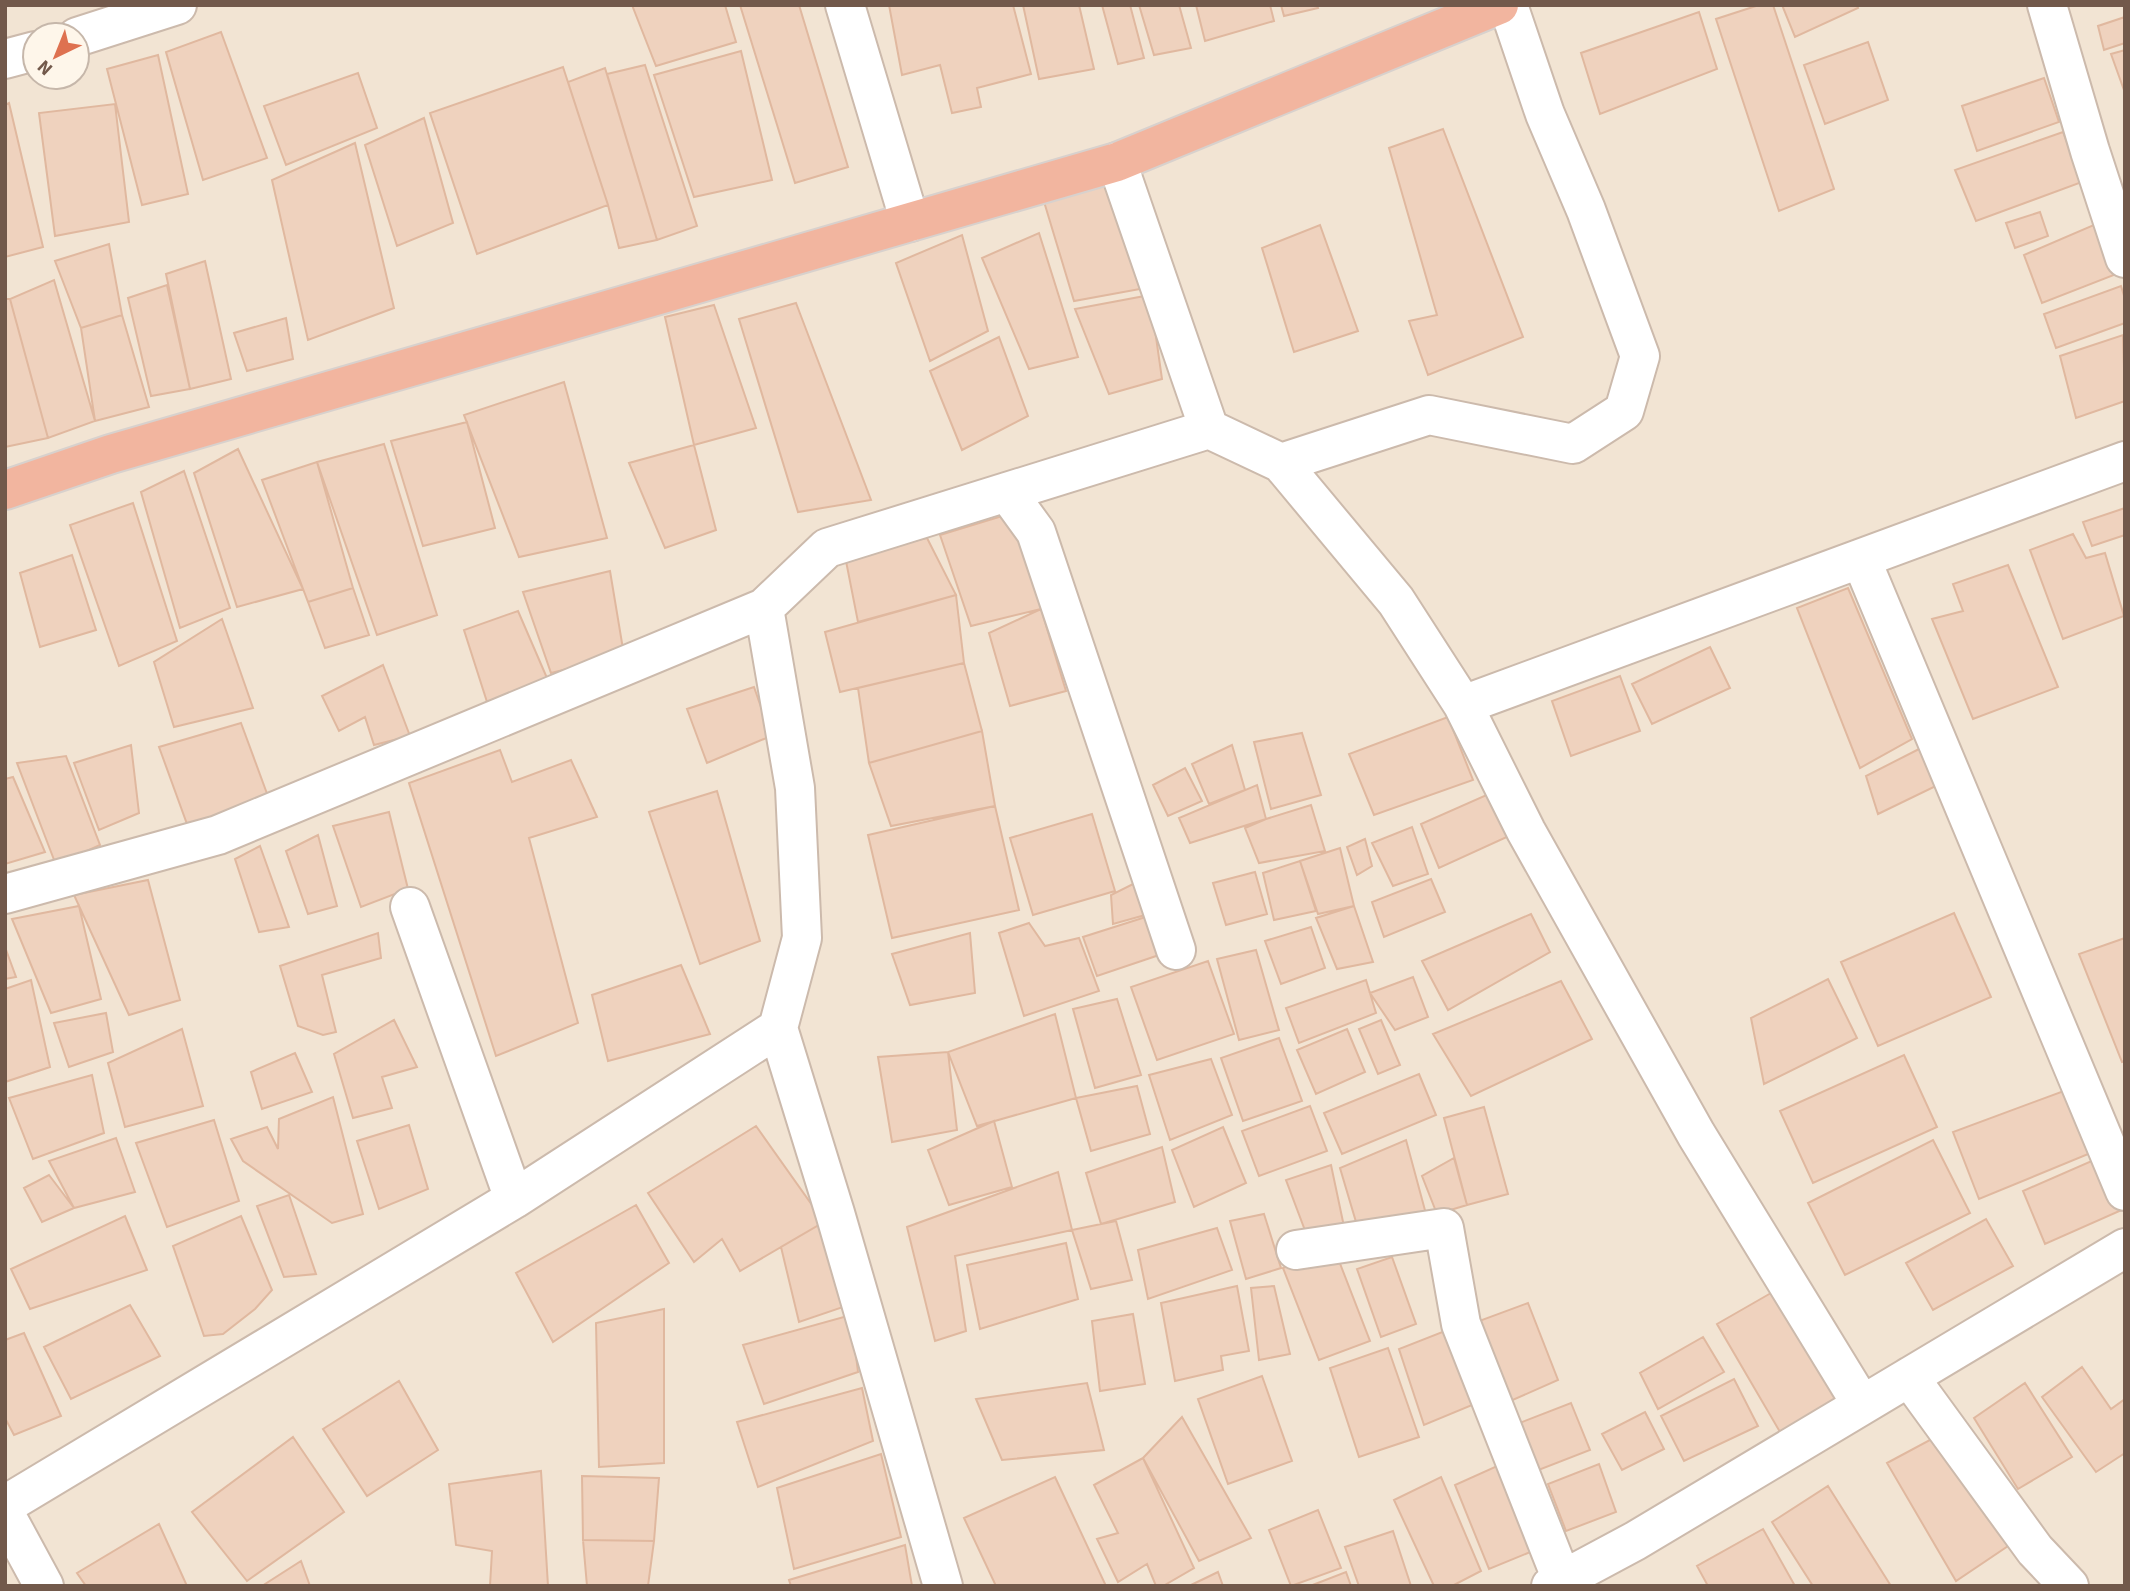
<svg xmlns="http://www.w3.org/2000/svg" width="2130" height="1591" viewBox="0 0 2130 1591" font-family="'Source Sans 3',sans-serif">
<rect width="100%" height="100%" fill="#fbf2e4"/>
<path fill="#f2e4d3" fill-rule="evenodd" d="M5,5H2125V1586H5ZM35,35H77V77H35Z"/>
<path fill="#efd2be" stroke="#e0b89f" stroke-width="2" d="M632,5H725L736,42L656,66Z
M740,5H799L848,167L795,183Z
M889,5H1013L1031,74L977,88L981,107L952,113L940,65L902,75Z
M1023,5H1079L1094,69L1039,79Z
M1102,5H1130L1144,58L1118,64Z
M1139,5H1179L1191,48L1154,55Z
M1196,5H1270L1274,21L1205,41Z
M1281,5H1317L1318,8L1284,16Z
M1759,5H1773L1834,189L1779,211L1716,19Z
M1782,5H1857L1858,8L1795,37Z
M1699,12L1717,69L1600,114L1581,53Z
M2125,17V43L2104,50L2098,26Z
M221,32L267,158L203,180L166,52Z
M1868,42L1888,100L1825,124L1804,65Z
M2125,50V93L2111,54Z
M741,51L772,180L694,197L654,75Z
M158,55L188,194L142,205L107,69Z
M645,65L697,226L657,240L607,74Z
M563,67L608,205L477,254L430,113Z
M605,68L657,240L619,248L608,205L568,82Z
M358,73L377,128L286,165L264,106Z
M2044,78L2059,122L1977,151L1962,106Z
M9,103L43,247L5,257V105Z
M115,104L129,222L55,236L39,113Z
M424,118L453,223L397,246L365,145Z
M1443,129L1523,337L1428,375L1409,321L1437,315L1389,148Z
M2063,132L2082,182L1976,221L1955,170Z
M355,143L394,308L308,340L272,180Z
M1107,181L1140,289L1074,301L1042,195Z
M2040,212L2048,236L2015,248L2006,223Z
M2103,221L2119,273L2042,303L2024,255Z
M1320,225L1358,331L1294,352L1262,248Z
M1039,233L1078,357L1029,369L982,258Z
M962,235L988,331L930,361L896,263Z
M109,244L122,315L81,328L55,261Z
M205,261L231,379L190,389L166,274Z
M54,280L95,421L48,438L10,299Z
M167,285L190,389L151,396L128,298Z
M2121,286L2125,299V323L2056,348L2044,314Z
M1150,295L1162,379L1109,394L1075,309Z
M5,299H10L48,438L5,447Z
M796,303L871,500L798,512L739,319Z
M714,305L756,428L694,445L665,317Z
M122,315L149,407L95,421L81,328Z
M286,318L293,359L247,371L234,333Z
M2123,335L2125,401L2076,418L2060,356Z
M999,337L1028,416L962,450L930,371Z
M564,382L607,538L519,557L464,415Z
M467,422L495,528L423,546L391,441Z
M384,444L437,615L377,635L317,462Z
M694,445L716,530L665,548L629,463Z
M238,449L303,589L237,607L194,473Z
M317,462L353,588L308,602L262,480Z
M184,471L230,608L180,628L141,492Z
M133,503L177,641L119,666L70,525Z
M2125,508V535L2092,546L2083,522Z
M1019,511L1041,609L971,626L940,535Z
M2073,534L2086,558L2105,553L2124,616L2063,639L2030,550Z
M927,538L956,595L858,622L845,556Z
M72,555L96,630L40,647L20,573Z
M2008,565L2058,687L1973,719L1932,619L1963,611L1953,584Z
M610,571L624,655L551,673L523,592Z
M353,588L369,635L325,648L308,602Z
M1848,588L1912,739L1860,768L1797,608Z
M956,595L964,663L840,692L825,632Z
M1041,609L1066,691L1010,706L989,633Z
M518,611L550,685L488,705L464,630Z
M222,619L253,708L174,727L154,662Z
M1710,647L1730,688L1652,724L1632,684Z
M964,663L982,731L869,763L858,688Z
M383,665L410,736L374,745L365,717L339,731L322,696Z
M1620,676L1640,731L1571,756L1552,701Z
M754,687L771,736L707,763L687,709Z
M1448,717L1473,780L1374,815L1349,754Z
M241,723L269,799L187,824L159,747Z
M982,731L995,806L891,826L869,763Z
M1302,733L1321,795L1271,809L1254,742Z
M131,745L139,813L99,830L74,763Z
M1232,745L1245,790L1209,804L1192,764Z
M1925,746L1940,784L1878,814L1866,776Z
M500,750L512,782L571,760L597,817L529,838L578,1023L496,1056L409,783Z
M66,756L100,845L56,865L17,763Z
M1185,768L1202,801L1168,816L1153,785Z
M13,777L45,852L5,864V779Z
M1257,785L1266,819L1190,843L1179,818Z
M717,791L760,941L700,964L649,812Z
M1491,793L1509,836L1439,868L1421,824Z
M1311,805L1325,851L1259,863L1245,828L1266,819Z
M995,806L1019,910L892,938L868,835Z
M389,812L408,889L361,907L333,826Z
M1092,814L1115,891L1033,915L1010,838Z
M1412,827L1428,874L1393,886L1372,843Z
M318,835L337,906L308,914L286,851Z
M1365,839L1372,866L1357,875L1347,847Z
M260,846L289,927L259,932L235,859Z
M1340,848L1354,906L1318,914L1300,861Z
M1300,861L1316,911L1274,920L1263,873Z
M1255,872L1267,914L1226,925L1213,883Z
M1147,877L1156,912L1113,924L1111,895Z
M1431,879L1445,912L1384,937L1372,902Z
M148,880L180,1000L129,1015L74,895Z
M79,906L101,999L51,1013L12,919Z
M1354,906L1373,962L1337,969L1316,918Z
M1954,913L1991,997L1878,1046L1841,962Z
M1155,914L1165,953L1097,976L1083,937Z
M1531,914L1550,952L1448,1010L1422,961Z
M1029,923L1045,946L1079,938L1099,991L1024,1016L999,933Z
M1311,927L1325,968L1281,984L1265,941Z
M378,933L381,958L322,975L336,1032L323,1035L298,1026L280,966Z
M970,933L975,993L910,1005L892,954Z
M2125,938V1061L2122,1062L2079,954Z
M5,947L16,977L5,979Z
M1256,950L1279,1030L1239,1040L1217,959Z
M1208,961L1234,1034L1157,1060L1131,987Z
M681,965L710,1034L608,1061L592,995Z
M1413,977L1428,1017L1395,1030L1370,993Z
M1828,979L1857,1038L1764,1084L1751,1018Z
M31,980L50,1067L5,1082V989Z
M1366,980L1376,1013L1299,1043L1286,1008Z
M1561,981L1592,1039L1471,1096L1433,1034Z
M1117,999L1141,1075L1095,1088L1073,1009Z
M106,1013L113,1052L69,1067L54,1023Z
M1055,1014L1076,1098L977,1126L948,1052Z
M394,1020L417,1067L382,1077L392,1108L353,1118L334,1054Z
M1381,1020L1400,1065L1378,1074L1359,1029Z
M182,1029L203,1106L125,1127L108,1063Z
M1347,1029L1365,1072L1316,1094L1297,1050Z
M1279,1038L1302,1101L1243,1121L1221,1058Z
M948,1052L957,1130L892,1142L878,1057Z
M295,1053L312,1092L262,1109L251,1072Z
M1904,1055L1937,1127L1813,1183L1780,1111Z
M1211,1059L1232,1115L1170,1140L1149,1075Z
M1419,1074L1436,1115L1342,1154L1324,1113Z
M92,1075L104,1133L33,1159L9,1098Z
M1137,1086L1150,1134L1091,1151L1076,1098Z
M2072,1088L2098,1150L1979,1199L1953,1132Z
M333,1097L363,1214L332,1223L243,1161L231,1139L267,1127L278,1149L279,1119Z
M1310,1106L1327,1151L1259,1176L1242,1131Z
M1484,1107L1508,1194L1467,1205L1444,1118Z
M214,1120L239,1201L167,1227L136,1143Z
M994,1121L1012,1187L949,1205L928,1150Z
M409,1125L428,1189L379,1209L357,1141Z
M756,1126L824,1222L740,1271L722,1239L694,1262L648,1193Z
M1223,1127L1246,1183L1194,1207L1172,1150Z
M116,1138L135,1192L74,1208L49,1161Z
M1406,1140L1426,1214L1359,1232L1340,1168Z
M1933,1140L1970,1213L1845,1275L1808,1203Z
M1162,1147L1175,1202L1101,1224L1086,1173Z
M2103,1156L2124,1209L2045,1244L2023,1191Z
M1454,1158L1467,1205L1437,1214L1422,1176Z
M1331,1165L1346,1236L1309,1241L1286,1180Z
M1058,1172L1072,1230L955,1256L966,1331L935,1341L907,1227Z
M49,1175L74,1208L42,1222L24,1188Z
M289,1195L316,1274L284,1277L257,1206Z
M636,1205L669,1263L553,1342L516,1273Z
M1264,1214L1281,1268L1246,1279L1230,1221Z
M125,1216L147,1270L30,1309L11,1269Z
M241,1216L272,1290L255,1309L223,1334L204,1336L173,1246Z
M1986,1219L2013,1266L1933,1310L1906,1263Z
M1116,1221L1132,1280L1091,1289L1072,1230Z
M824,1222L852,1304L799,1322L781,1247Z
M1217,1228L1232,1270L1148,1299L1138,1250Z
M1066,1243L1078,1299L980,1329L967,1265Z
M1334,1248L1370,1341L1319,1360L1283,1268Z
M1392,1257L1416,1324L1381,1337L1357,1269Z
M1237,1286L1249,1351L1221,1356L1223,1370L1175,1381L1161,1303Z
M1274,1286L1290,1354L1259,1360L1251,1288Z
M1778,1289L1841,1397L1780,1432L1717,1324Z
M1528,1303L1558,1380L1499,1406L1471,1324Z
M130,1305L160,1356L71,1399L44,1347Z
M664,1309V1463L599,1467L596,1323Z
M1133,1314L1145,1384L1100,1391L1092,1321Z
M851,1315L858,1372L764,1404L743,1345Z
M1450,1329L1477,1403L1424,1425L1399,1349Z
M24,1333L61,1416L14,1435L5,1418V1340Z
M1703,1337L1724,1372L1658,1409L1640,1373Z
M1388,1348L1419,1437L1359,1457L1330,1368Z
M2082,1367L2111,1409L2125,1399V1453L2096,1472L2042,1397Z
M1262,1376L1292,1461L1228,1484L1198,1399Z
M1734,1379L1758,1426L1684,1461L1661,1416Z
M399,1381L438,1450L367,1496L323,1429Z
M1087,1383L1104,1450L1002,1460L976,1399Z
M2025,1383L2072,1457L2018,1489L1974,1418Z
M862,1388L873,1441L758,1487L737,1422Z
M1571,1403L1590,1450L1536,1471L1517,1424Z
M1645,1412L1664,1449L1622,1470L1602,1434Z
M1182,1417L1251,1538L1199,1561L1143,1458Z
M1941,1434L2014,1542L1956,1581L1887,1463Z
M293,1437L344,1512L247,1581L192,1512Z
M881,1454L901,1537L794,1569L777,1488Z
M1143,1458L1194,1568L1163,1586H1156L1147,1564L1118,1582L1097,1539L1118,1533L1094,1485Z
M1506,1462L1540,1548L1489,1569L1455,1485Z
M1599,1464L1616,1512L1566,1531L1548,1484Z
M541,1471L548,1586H490L492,1551L456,1545L449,1484Z
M582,1476L659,1478L654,1541L583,1540Z
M1055,1477L1106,1586H996L964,1518Z
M1441,1477L1481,1571L1452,1586H1434L1394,1500Z
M1828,1486L1891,1586H1813L1772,1522Z
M1318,1510L1341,1568L1291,1586L1269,1530Z
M159,1524L187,1586H86L77,1573Z
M1763,1529L1795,1586H1708L1697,1566Z
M1393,1531L1411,1586H1359L1345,1547Z
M583,1540L654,1541L648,1586H587Z
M905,1545L912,1586H791L789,1580Z
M301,1561L310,1586H262Z
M1218,1572L1223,1586H1189Z
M1346,1572L1351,1586H1310Z"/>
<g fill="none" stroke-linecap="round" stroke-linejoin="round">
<g stroke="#ccbaac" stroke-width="42">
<path id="minor" d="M845,5L910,222
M2047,5L2090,151L2125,258
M77,37L177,5
M5,59L35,51
M1117,162L1209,429
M1281,463L1429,415L1573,444L1624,411L1640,356L1586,210L1545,114L1508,5
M1007,492L1036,532L1176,950
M1861,559L2125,1191
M1463,705L2125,461
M5,894L218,835L764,608L827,548L1209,429L1281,463L1396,601L1463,705L1526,831L1696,1134L1862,1405
M410,907L514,1199
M778,1028L835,1213L943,1586
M1296,1250L1444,1228L1461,1324L1562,1580
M1909,1377L2035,1550L2069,1586
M5,1505L514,1199L778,1028L802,938L795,788L764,608
M5,1514L44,1586
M1551,1586L1635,1541L2125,1248"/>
</g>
<g stroke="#d8d1cd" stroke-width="42">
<path id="highway" d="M5,490L111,454L1117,162L1499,5"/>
</g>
<use href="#minor" stroke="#fff" stroke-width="38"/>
<use href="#highway" stroke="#f2b59f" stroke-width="38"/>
</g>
<rect width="2130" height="1591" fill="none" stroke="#72594b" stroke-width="14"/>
<g transform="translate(56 56) rotate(223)"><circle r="33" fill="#fef6ea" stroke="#c6b7aa" stroke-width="2"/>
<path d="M0-5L12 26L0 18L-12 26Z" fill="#de7150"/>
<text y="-10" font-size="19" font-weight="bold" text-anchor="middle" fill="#72594b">N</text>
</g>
</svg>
